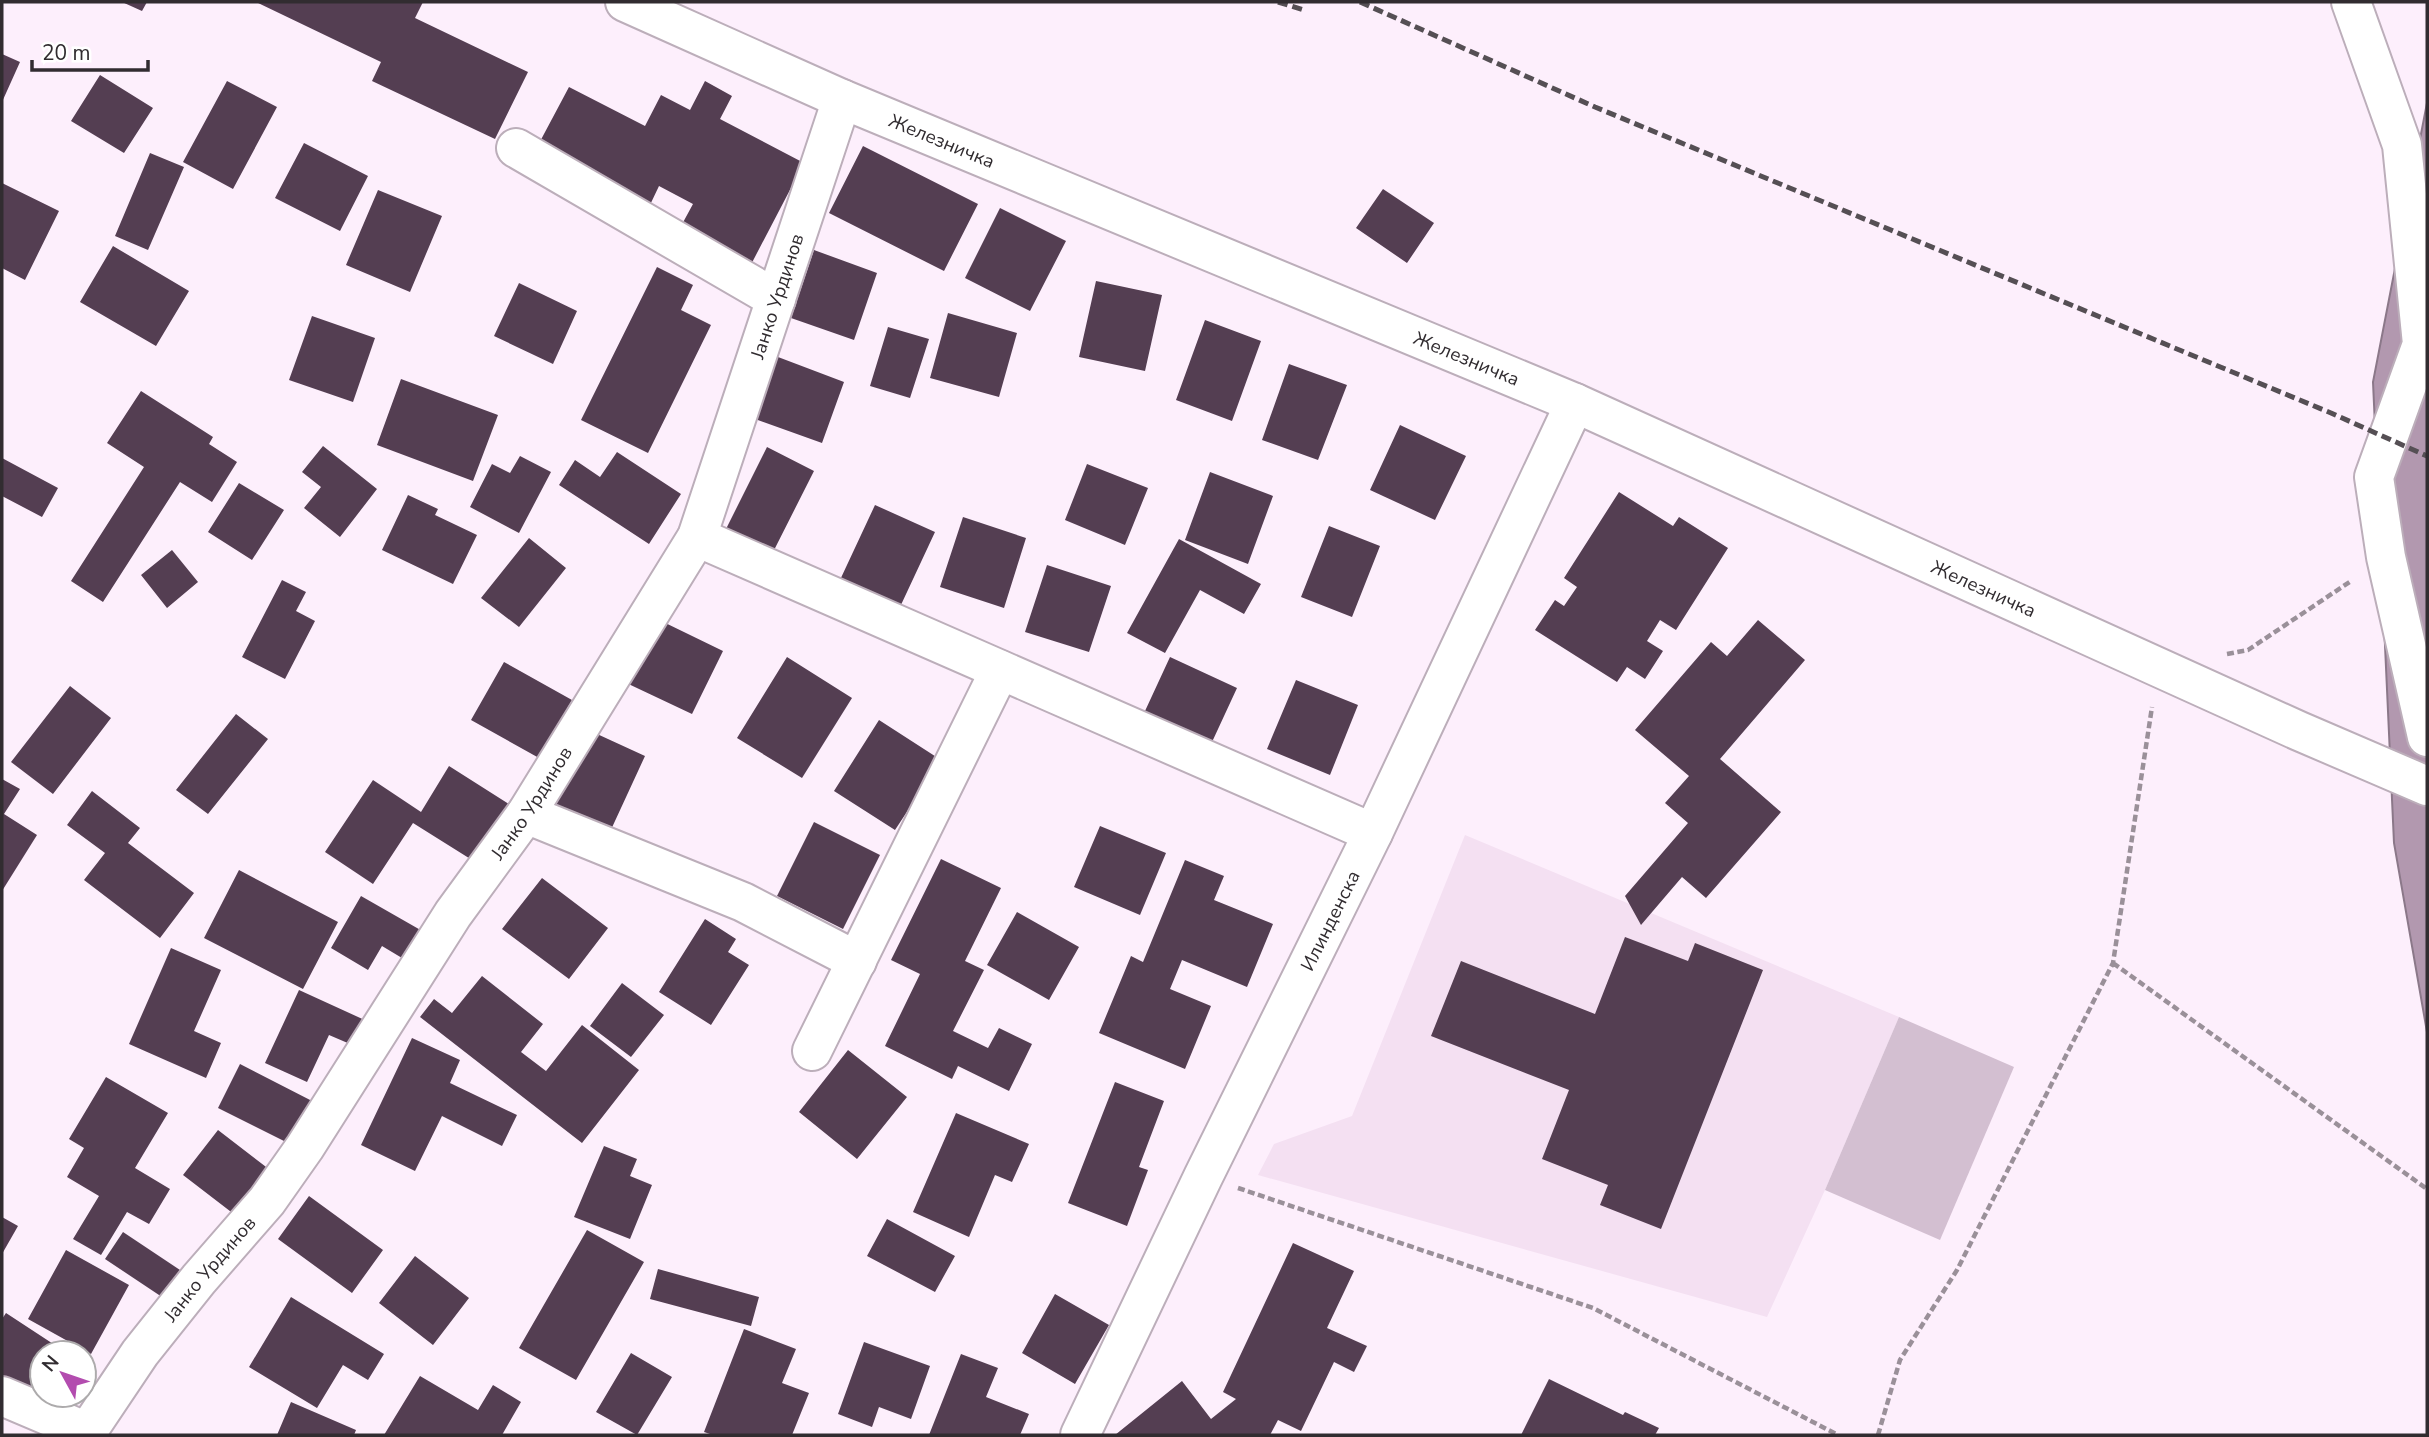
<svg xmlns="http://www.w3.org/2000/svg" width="2429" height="1437" viewBox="0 0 2429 1437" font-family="'Nunito Sans',sans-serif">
<rect width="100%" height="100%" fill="#fdeffc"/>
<path fill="#f4e0f2" d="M1465,835L1899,1017L1825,1190L1767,1317L1258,1175L1274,1144L1352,1116Z"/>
<path fill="#d3bfd1" d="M1899,1017L2014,1067L1940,1240L1825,1190Z"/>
<path fill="#b298af" stroke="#8b7889" stroke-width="2" d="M2427,103V1032L2394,843L2373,382Z"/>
<path fill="#543e52" d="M122,2H147L142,11Z
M256,2H423L415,18L528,72L495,139L372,81L381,62Z
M2,54L20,62L2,102Z
M100,75L153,108L124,153L71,121Z
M227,81L277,107L233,189L183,162Z
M705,81L732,96L720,119L804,163L745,276L674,239L693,204L659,186L649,207L536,149L569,87L645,126L661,95L690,110Z
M304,143L368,176L340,231L275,198Z
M863,146L978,204L944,271L829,213Z
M150,153L184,167L148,250L115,236Z
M2,183L59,211L25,280L2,268Z
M1383,189L1434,223L1407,263L1356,228Z
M378,190L442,216L410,292L346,265Z
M1000,208L1066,241L1030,311L965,278Z
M113,246L189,291L156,346L80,302Z
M814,250L877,273L854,340L791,318Z
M657,267L693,285L681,310L711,325L648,453L581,420Z
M1096,281L1162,295L1145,371L1079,357Z
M519,283L577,311L553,364L494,336Z
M948,313L1017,333L999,397L930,378Z
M312,316L375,338L353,402L289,380Z
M1205,320L1261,341L1232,421L1176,400Z
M888,327L929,339L910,398L870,386Z
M778,357L844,382L822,443L755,419Z
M1289,364L1347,385L1318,460L1262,440Z
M401,379L498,415L473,481L377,445Z
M141,391L213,437L209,444L237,462L212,502L180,482L103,602L71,581L144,467L107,443Z
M1400,425L1466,456L1435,520L1370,490Z
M323,446L377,489L340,537L304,508L321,487L302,472Z
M767,447L814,471L766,566L719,543Z
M617,452L681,494L649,544L559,485L575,460L600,477Z
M520,456L551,472L519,533L470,507L492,464L510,473Z
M2,458L58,488L42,517L2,496Z
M1087,464L1148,488L1125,545L1065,520Z
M1210,472L1273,496L1248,564L1185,540Z
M239,483L284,510L252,560L208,532Z
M1619,492L1673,526L1679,517L1728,548L1676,630L1660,620L1647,641L1663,651L1645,679L1627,667L1617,682L1535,630L1555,600L1564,606L1577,587L1564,578Z
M408,495L438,509L435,515L477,535L453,584L382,550Z
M875,505L935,532L893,622L833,595Z
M963,517L1026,538L1004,608L940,587Z
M1329,526L1380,546L1352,617L1301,597Z
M529,538L566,568L519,627L481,598Z
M1179,539L1261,584L1244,614L1200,590L1165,653L1127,633Z
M172,550L198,582L167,608L141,575Z
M1047,565L1111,586L1089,652L1025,632Z
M282,580L306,592L296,611L315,621L285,679L242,657Z
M651,616L723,651L692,714L620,680Z
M1758,620L1805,660L1720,759L1781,812L1706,898L1682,877L1641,925L1625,896L1688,823L1665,803L1689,776L1635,730L1711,642L1727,656Z
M787,657L852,698L802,778L737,738Z
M1170,657L1237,688L1206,755L1139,724Z
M504,662L572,700L539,758L471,720Z
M1296,680L1358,705L1330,775L1267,749Z
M70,686L111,718L53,794L11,762Z
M236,714L268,739L208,814L176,790Z
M879,720L941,760L895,830L834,791Z
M584,728L645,756L609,834L549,807Z
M449,766L515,808L480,865L413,823L373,884L325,852L373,780L421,812Z
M2,779L20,789L4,814L37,835L2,891Z
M92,791L140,828L128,843L194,893L160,938L84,880L105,853L67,825Z
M814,822L880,855L843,929L777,896Z
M1100,826L1166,853L1140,915L1074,887Z
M941,859L1001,888L965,961L984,970L953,1031L988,1048L999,1028L1032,1044L1009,1091L958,1066L952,1079L885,1046L920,974L891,960Z
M1185,860L1224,876L1214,900L1273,924L1247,987L1182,960L1170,989L1211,1006L1185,1069L1099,1033L1131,956L1143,962Z
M239,870L338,922L303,989L204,938Z
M542,878L608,928L569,979L502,929Z
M361,896L424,932L407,961L382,946L368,970L331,948Z
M1017,912L1079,947L1049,1000L987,965Z
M705,919L736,939L728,952L749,965L711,1025L659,992Z
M1625,937L1688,961L1695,943L1763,970L1661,1229L1600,1205L1608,1185L1542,1159L1569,1090L1431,1036L1461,961L1595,1014Z
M171,948L221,970L194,1031L221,1043L206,1078L129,1044Z
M482,976L543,1024L521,1052L546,1071L582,1025L639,1070L582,1143L420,1017L434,999L452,1013Z
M622,983L664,1015L631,1057L590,1026Z
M299,990L369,1022L357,1047L329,1035L307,1082L265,1063Z
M412,1038L460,1060L450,1083L517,1115L502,1146L442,1116L415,1171L361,1145Z
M848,1050L907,1097L857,1159L799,1112Z
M240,1064L314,1102L292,1145L218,1108Z
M106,1077L168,1113L135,1168L170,1189L149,1224L127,1212L101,1255L73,1239L99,1196L67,1177L84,1148L69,1139Z
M1115,1082L1164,1101L1139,1167L1148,1170L1127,1226L1068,1203Z
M956,1113L1029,1144L1012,1182L995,1175L969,1237L913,1212Z
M218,1130L274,1173L239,1218L183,1175Z
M604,1146L637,1159L630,1176L652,1185L630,1239L574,1217Z
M309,1196L383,1250L352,1293L278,1239Z
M2,1217L18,1226L2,1254Z
M887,1219L955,1256L935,1292L867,1256Z
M587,1230L644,1262L576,1380L519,1348Z
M123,1232L180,1270L162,1297L105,1259Z
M1293,1243L1354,1271L1327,1328L1367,1346L1354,1372L1334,1362L1301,1431L1278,1420L1270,1435H1115L1182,1381L1211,1419L1236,1399L1223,1392Z
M66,1250L129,1285L91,1354L28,1319Z
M415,1256L469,1298L433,1345L379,1303Z
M658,1269L759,1297L751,1326L650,1299Z
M1055,1294L1109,1325L1075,1384L1022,1353Z
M291,1297L384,1354L368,1380L343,1365L317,1408L249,1367Z
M6,1313L67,1353H42V1395L2,1383V1319Z
M744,1329L796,1349L782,1383L809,1393L792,1435H713L704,1432Z
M864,1342L930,1366L911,1419L879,1407L872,1427L838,1414Z
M631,1353L672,1377L637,1435L596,1412Z
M961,1354L998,1368L986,1397L1029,1414L1020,1435H929Z
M420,1376L478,1410L493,1385L521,1402L502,1435H384Z
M1549,1379L1623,1415L1625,1412L1659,1428L1655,1435H1521Z
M291,1402L356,1430L354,1435H277Z"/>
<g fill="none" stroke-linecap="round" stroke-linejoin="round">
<g stroke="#bcaeba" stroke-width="42">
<g id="street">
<path id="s1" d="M625,2L842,99L1575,403L2299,731L2427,786"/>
<path d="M2351,2L2402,145L2422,344L2374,477L2386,557L2427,737"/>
<path d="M516,148L776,299"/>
<path d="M697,537L1373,833"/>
<path d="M526,814L743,902L857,961"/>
<path d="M812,1051L1000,670"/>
<path d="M2,1396L87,1432"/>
<path id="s2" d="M85,1435L140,1353L199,1279L267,1201L305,1147L453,914L526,814L697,537L842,99"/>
<path id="s3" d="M1080,1435L1203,1177L1373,833L1575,403"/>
</g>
</g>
<path stroke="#9a9099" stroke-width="4.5" stroke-dasharray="7 3.5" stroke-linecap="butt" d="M2227,654L2248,650L2351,581
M2113,963L2427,1189
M1238,1188L1593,1308L1838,1435
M1878,1435L1900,1360L1957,1270L2113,963L2152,707"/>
<use href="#street" stroke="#fff" stroke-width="38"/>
<path stroke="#554f54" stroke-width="5" stroke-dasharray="10 5" stroke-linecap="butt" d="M1278,2L1304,10
M1360,2L1595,107L2331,413L2427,456"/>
</g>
<g text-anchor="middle" stroke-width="7" stroke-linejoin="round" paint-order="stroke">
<g font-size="19" fill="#312c30" stroke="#fff">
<text dy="7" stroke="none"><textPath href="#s1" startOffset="346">Железничка</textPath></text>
<text dy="7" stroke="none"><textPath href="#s2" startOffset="1342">Јанко Урдинов</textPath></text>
<text dy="7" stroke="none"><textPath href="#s1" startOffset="914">Железничка</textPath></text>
<text dy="7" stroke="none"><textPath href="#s1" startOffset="1480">Железничка</textPath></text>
<text dy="7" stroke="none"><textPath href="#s2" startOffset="775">Јанко Урдинов</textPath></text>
<text dy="7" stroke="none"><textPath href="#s3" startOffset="572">Илинденска</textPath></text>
<text dy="7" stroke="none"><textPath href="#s2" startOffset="208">Јанко Урдинов</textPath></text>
</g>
</g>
<rect width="2429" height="1437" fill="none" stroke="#312c30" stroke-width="7"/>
<g transform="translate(63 1374) rotate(310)"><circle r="33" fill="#ffffff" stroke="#adabac" stroke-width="2"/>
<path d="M0-5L12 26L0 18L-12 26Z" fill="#b34caf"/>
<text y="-10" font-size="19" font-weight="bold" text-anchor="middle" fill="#312c30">N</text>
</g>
<path d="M32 60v10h116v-10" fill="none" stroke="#312c30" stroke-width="3.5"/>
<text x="42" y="60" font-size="21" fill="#312c30" stroke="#ffffff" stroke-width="5" paint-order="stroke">20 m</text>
</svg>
